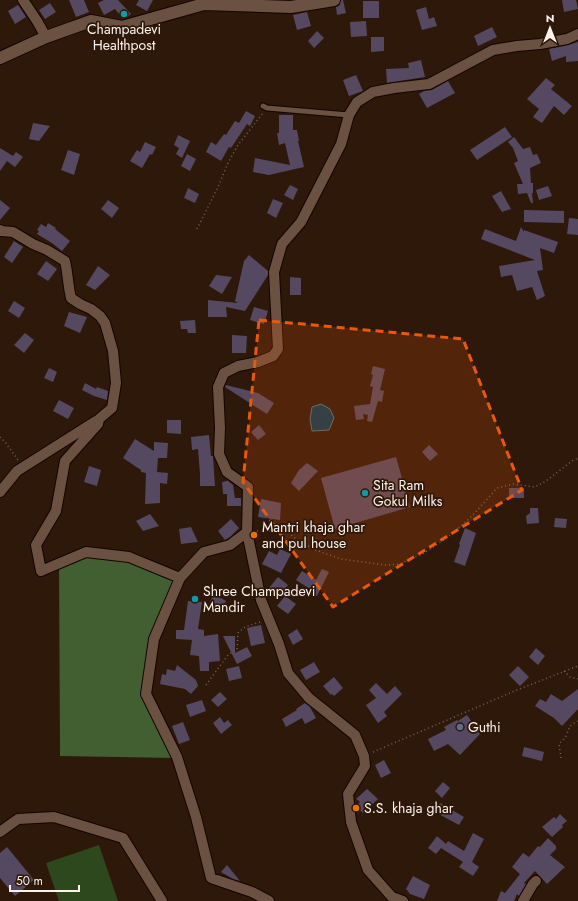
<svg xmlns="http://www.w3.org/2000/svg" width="578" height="901" viewBox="0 0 578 901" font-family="Jost,sans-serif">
<rect width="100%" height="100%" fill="#2d180a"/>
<path fill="#2d481d" d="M99,845L118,901H59L46,863Z"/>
<path fill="#415f31" d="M87,556L127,561L180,578L154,639L142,692L175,758L60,756L59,564Z"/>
<path fill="#093a50" stroke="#52717e" d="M321,404L330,409L334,418L329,430L312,431L310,419L312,407Z"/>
<path fill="#544961" d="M69,0H84L89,12L76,17Z
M104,0H118L131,14L126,18L123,19L115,9L104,15L98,3Z
M139,0H153L147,11L136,5Z
M341,0H343L346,13L337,15L336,7L339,6Z
M562,0H576L578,9L564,12Z
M363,1H379V18H363Z
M50,3L56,12L45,19L39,10Z
M18,5L26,17L15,24L8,11Z
M426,7L429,19L434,17L437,26L422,30L416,10Z
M307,12L311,26L297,30L293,15Z
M366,21L367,36L351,37L350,22Z
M492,27L497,37L478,46L474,36Z
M317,31L324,38L314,48L308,41Z
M371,37H384V51L371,52Z
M578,42V61L566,62V56L552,61L549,49L568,45Z
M421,60L425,77L387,83L386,69L409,68L408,63Z
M356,75L363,91L349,96L343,80Z
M546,78L555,85L551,89L572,106L564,115L554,106L542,123L533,117L539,109L527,99Z
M448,81L455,93L427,108L419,94L424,91L432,90Z
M246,111L255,116L250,126L247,124L231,148L229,147L221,161L206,152L211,142L216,145L224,134L226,135L235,121L239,123Z
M279,115H293V130H297L299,141H298L304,167L269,175L253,172L255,158L290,165L285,143L279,145L277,133H279Z
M33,123L50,126L39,141L29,139Z
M505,127L512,137L477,160L470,150Z
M178,135L190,141L182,158L176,154L179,148L174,145Z
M514,137L523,149L530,147L533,155L537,154L541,163L530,168L531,183H533V193H532L533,203H531L527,193L518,194L517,184H523L514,163L518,161L513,148L508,142Z
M145,142L156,147L152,155L150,154L142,168L130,161L137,150L140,152Z
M0,148L13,156L16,152L23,157L15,167L7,161L0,171Z
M68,150L80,154L74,175L61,170Z
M187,154L196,159L190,171L181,166Z
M290,185L298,189L293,200L284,195Z
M548,186L552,196L539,200L536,190Z
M188,188L199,194L195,203L184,198Z
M501,191L511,209L502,212L492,196Z
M273,199L283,203L276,218L267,213Z
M0,200L10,208L0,220Z
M108,200L119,208L112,218L101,209Z
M524,210L564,211V223L524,222Z
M569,218L578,219V235L567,234Z
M48,223L56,228L55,229L70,241L62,251L52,243L37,234L39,231L37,230L41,224L46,227Z
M521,227L524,232V230L558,242L554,253L540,248L543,270L537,271L545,296L537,300L532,287L517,291L512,275L501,277L499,266L535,260L481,239L485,229L516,241Z
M14,241L23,247L12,263L4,257Z
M249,255L268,271V275L245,311L226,307L227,317H208V300L238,303L235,301L244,261Z
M46,261L57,269L48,281L37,274Z
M98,266L110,275L95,290L86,285Z
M216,275L232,277L222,294L209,286Z
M290,277L301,278V295H290Z
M14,301L25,308L19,318L8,311Z
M254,307L268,311L264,324L250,320Z
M69,312L87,317L80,333L64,326Z
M195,320L196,333H188L187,329H181L180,321Z
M25,333L34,340L24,353L14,345Z
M232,335L247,336L246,353H232Z
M373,366L385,369L380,390L384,391L382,402L378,401L372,422L367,421L368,415L363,414L364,419L356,420L354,406L370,404L373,387L370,386L373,375L371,374Z
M49,368L57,372L53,382L44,378Z
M85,383L96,389L97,387L108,391L107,400L94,396L82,390Z
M226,385L258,393L274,403L267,414L225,387Z
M59,400L74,408L68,419L53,411Z
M167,420H181V434L167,433Z
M259,425L266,434L258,440L251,432Z
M209,435L211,456H213V457L215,486H200V474L198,449L192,450L191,437Z
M135,439L154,451V442L168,443L167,458H158L157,472L168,473L167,484L160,483V503L145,504L146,473L141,472V470L123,458Z
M429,445L438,454L430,461L422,452Z
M396,457L410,507L335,529L321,478Z
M307,463L318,471L299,491L291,483L299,470Z
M89,466L101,470L97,486L84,482Z
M227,480L233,485L235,498H241V506H227V494H223L222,482L227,481Z
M509,488H524V498H509Z
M261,499L281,503L280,520L258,517Z
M530,508H538L539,523L527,524L526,516L530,513Z
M150,514L159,526L143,531L136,521Z
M555,518L567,519L566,528L554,527Z
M231,519L239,528L230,537L225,540L218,531Z
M191,527L198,542L181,544L179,529Z
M465,528L476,533L465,566L454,562L460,545L459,544Z
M280,549L291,554L281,573L262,564L269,551L277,555Z
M322,569L329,572L317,596L308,592L310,589L296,580L302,571L316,580Z
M278,577L288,585L279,596L269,588Z
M214,594L226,601L222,608L210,602Z
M285,596L296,604L288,614L277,606Z
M188,601L202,602L198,629L204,630V636L218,634L220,661L209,662V671H200L199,656L190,655L192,640L176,639V630H184Z
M261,625L265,643L251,646L247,628Z
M297,629L303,639L293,645L288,635Z
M223,636H235V653L247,647L252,656L237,664Z
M536,648L545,656L538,665L529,657Z
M314,662L320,672L306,680L300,670Z
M177,665L196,680L198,686L191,694L185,689L160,684L162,674L166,675L167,669L175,671Z
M239,666L242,678L229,681L226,669Z
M518,666L529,677L520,686L509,675Z
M334,677L343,688L334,696L332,694L331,695L323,686Z
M376,683L387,694L395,686L402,694L384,712L387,716L378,723L366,705L376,698L369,690Z
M578,689V709L562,726L554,718L535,706L540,699L546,702L551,694L562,701Z
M220,692L227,699L218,707L211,700Z
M202,700L206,711L190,717L186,705Z
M305,703L310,707L316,718L305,724L302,718L286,727L282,719L297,710L296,709Z
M467,715L474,725L473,726L480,734L460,755L448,744L434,751L428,739L446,730L444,727L457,720L458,721Z
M220,717L224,723L228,720L232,725L221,734L213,723Z
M183,722L190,740L179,744L172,726Z
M524,747L544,752L542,761L522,756Z
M384,760L391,773L381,778L375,765Z
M443,782L450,788L442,798L435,791Z
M367,789L378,799L363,813L356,806L360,802L356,799Z
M440,803L464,817L459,825L435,812Z
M560,814L567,821L562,825L563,827L552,837L542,827L554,817L556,819Z
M473,833L484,839L472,862L479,867L473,876L459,867L463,862L441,848L436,854L428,848L437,836L446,844L448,841L464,851Z
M548,838L556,846V849L550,855L565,867L547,884L535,871L524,883L526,884L519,896L517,894L514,901H497L501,891L505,893L520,874L512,867L523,853L529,857L538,846L540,847Z
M7,847L34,880L15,896L0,878V853Z
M227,865L240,881L233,879L221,872Z
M413,876L430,885L424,899L410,894L406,889Z"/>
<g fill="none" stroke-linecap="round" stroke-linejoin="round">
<g stroke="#140400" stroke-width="7">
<path id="service" d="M263,106L267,108L349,115"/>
</g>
<g stroke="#140400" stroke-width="12">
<path id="minor" d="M23,0L37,21L46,37
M0,230L1,231L13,232L33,244L47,250L65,261C68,274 68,286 71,298L80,304L91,309L100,316L105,323L113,351L116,383L112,408L99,419L98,424L65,461L56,511L36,545L41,571L86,552L129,557L180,578
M0,492L17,471L96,421
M247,532L230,545L204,552L180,578L154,639L146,694L177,757L196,817L211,878L252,892L269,901
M0,832L18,819L54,817L123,838L162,901
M403,901L392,897L368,870L351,822L348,794L365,766L364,756L355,735L309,698L288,673L279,644L261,600L247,532L248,487L227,472L219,454L220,428L218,387L224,373L238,366L258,362L273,356L278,349L274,272L282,244L301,222L341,144L349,115L357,102L373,92L394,88L429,84L493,50L517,46L540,44L567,39L578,34
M523,901L533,884L536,881"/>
</g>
<g stroke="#140400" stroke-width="14">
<path id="tertiary" d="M0,58L46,37L91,21L122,27L204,4L291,7L334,0"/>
</g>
<path stroke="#776559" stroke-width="1.5" stroke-dasharray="1 3" stroke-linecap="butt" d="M197,229L218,187L228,163L238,145L263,113
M0,437L5,442L18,460
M257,531H287L296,539L315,550L341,559L385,565L400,564L424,553L451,535L472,516L497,488L513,484L535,487L546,481L572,461L578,458
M564,671L570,677L578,679
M206,685L228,655L237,649L238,633L245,627L260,622
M373,752L517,690L578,666
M561,758L559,744C561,741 565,739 566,736C570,727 568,726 578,721"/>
<use href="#service" stroke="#6a5141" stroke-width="5"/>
<use href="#minor" stroke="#6a5141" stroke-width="10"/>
<use href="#tertiary" stroke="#6a5141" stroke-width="12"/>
</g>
<path fill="#e8590c" fill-opacity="0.2" stroke="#e8590c" stroke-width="3" stroke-dasharray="8 5" stroke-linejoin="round" d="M259,320L463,339L522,490L333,607L243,482Z"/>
<g fill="#0f9aa8" stroke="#2d180a" stroke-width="1.5">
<circle cx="124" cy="14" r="4"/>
<circle cx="365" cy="493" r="4"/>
<circle cx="195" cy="599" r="4"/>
</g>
<g fill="#e8710a" stroke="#2d180a" stroke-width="1.5">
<circle cx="254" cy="535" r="4"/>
<circle cx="356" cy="808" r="4"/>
</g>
<circle fill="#5c6f8a" stroke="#2d180a" stroke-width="1.5" cx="460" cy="727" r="4"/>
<g text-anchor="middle" stroke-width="3.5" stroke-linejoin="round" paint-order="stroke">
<g font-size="14" fill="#fef2ea" stroke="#2d180a" text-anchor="start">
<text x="124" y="34" text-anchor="middle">Champadevi<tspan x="124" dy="16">Healthpost</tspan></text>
<text x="373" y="490">Sita Ram<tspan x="373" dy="16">Gokul Milks</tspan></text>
<text x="262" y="532">Mantri khaja ghar<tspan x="262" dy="16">and pul house</tspan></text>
<text x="203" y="596">Shree Champadevi<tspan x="203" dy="16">Mandir</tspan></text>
<text x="468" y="732">Guthi</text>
<text x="364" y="813">S.S. khaja ghar</text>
</g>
</g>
<g transform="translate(550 28)" stroke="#2d180a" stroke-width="3" paint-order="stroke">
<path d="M0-3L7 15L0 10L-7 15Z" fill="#fef2ea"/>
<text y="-6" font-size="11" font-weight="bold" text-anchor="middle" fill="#fef2ea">N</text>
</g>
<path d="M10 885v6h69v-6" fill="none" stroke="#fef2ea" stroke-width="2"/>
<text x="16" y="885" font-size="12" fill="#fef2ea" stroke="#2d180a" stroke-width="3" paint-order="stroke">50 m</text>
</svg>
